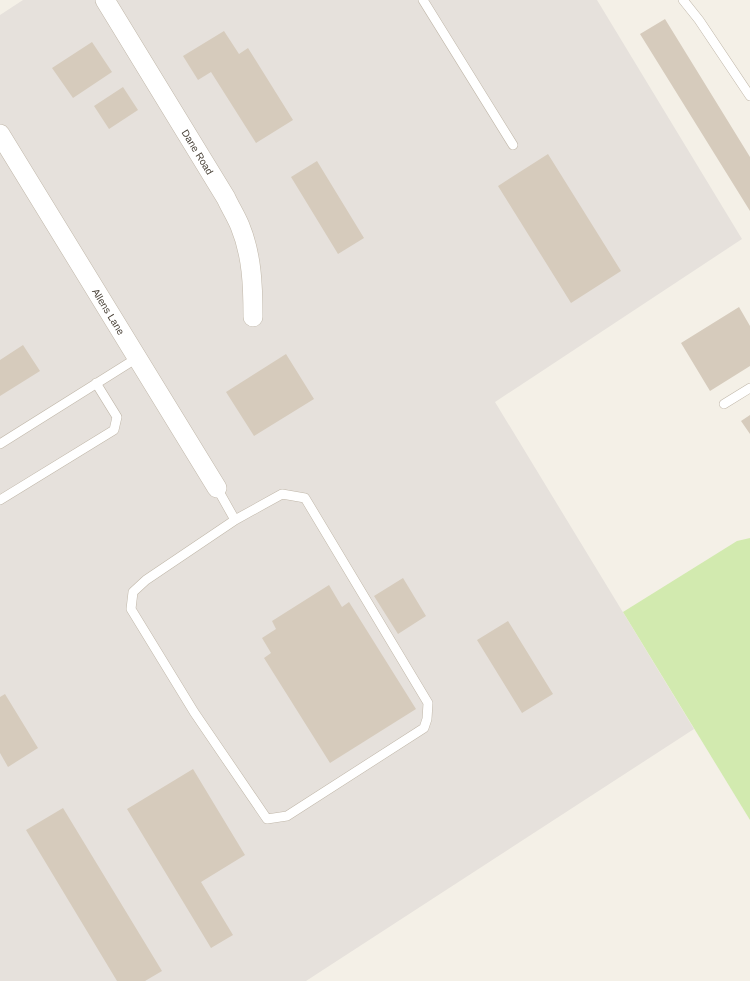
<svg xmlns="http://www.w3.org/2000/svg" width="750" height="981" viewBox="0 0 750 981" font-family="Arial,sans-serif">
<rect width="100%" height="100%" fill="#f4f0e7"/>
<path fill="#e6e1dc" d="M23,0H597L742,239L495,402L694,729L306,981H0V15Z"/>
<path fill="#d2eaaf" d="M750,538V820L623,612L737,541Z"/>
<path fill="#d6cbbc" d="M665,19L750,157V211L640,34Z
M224,31L239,54L248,48L293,120L256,143L211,72L198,80L183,56Z
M92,42L112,72L73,98L52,68Z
M123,87L138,110L109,129L94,106Z
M548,154L621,271L571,303L498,186Z
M317,161L364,238L338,254L291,177Z
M739,307L750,326V366L710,391L681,343Z
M23,345L40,371L0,396V360Z
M286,354L314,399L254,436L226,392Z
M750,415V434L741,421Z
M403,578L426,616L398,634L374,596Z
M329,585L342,607L349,602L416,709L330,763L264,658L271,653L262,638L276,629L272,621Z
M508,621L553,694L522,713L477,640Z
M5,694L38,748L8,767L0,753V697Z
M193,769L245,855L201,882L233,935L211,948L127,809Z
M63,808L162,971L145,981H117L26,830Z"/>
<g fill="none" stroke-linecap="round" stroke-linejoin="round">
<g stroke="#c0b7a9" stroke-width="10">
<path id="lane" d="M423,0L513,145
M683,0L699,20L750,96
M724,404L750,388
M0,444L137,358
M217,488L235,520L146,580L133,592L131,609L194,712L267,819L287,816L424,728L427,719L428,703L305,498L282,494L235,520
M0,500L114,430L117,417L96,383"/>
</g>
<g stroke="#c0b7a9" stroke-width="20">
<g id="street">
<path id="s1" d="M105,0L226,198C230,207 236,216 240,226C252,255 253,286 253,317"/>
<path id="s2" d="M0,134L217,488"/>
</g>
</g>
<use href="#lane" stroke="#fff" stroke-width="9"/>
<use href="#street" stroke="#fff" stroke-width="19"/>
</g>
<g text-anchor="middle" stroke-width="4" stroke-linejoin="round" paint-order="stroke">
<g font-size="10" fill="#484036" stroke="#fff">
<text dy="4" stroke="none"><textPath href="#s1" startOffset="178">Dane Road</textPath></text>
<text dy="4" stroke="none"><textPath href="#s2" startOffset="208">Allens Lane</textPath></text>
</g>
</g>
</svg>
